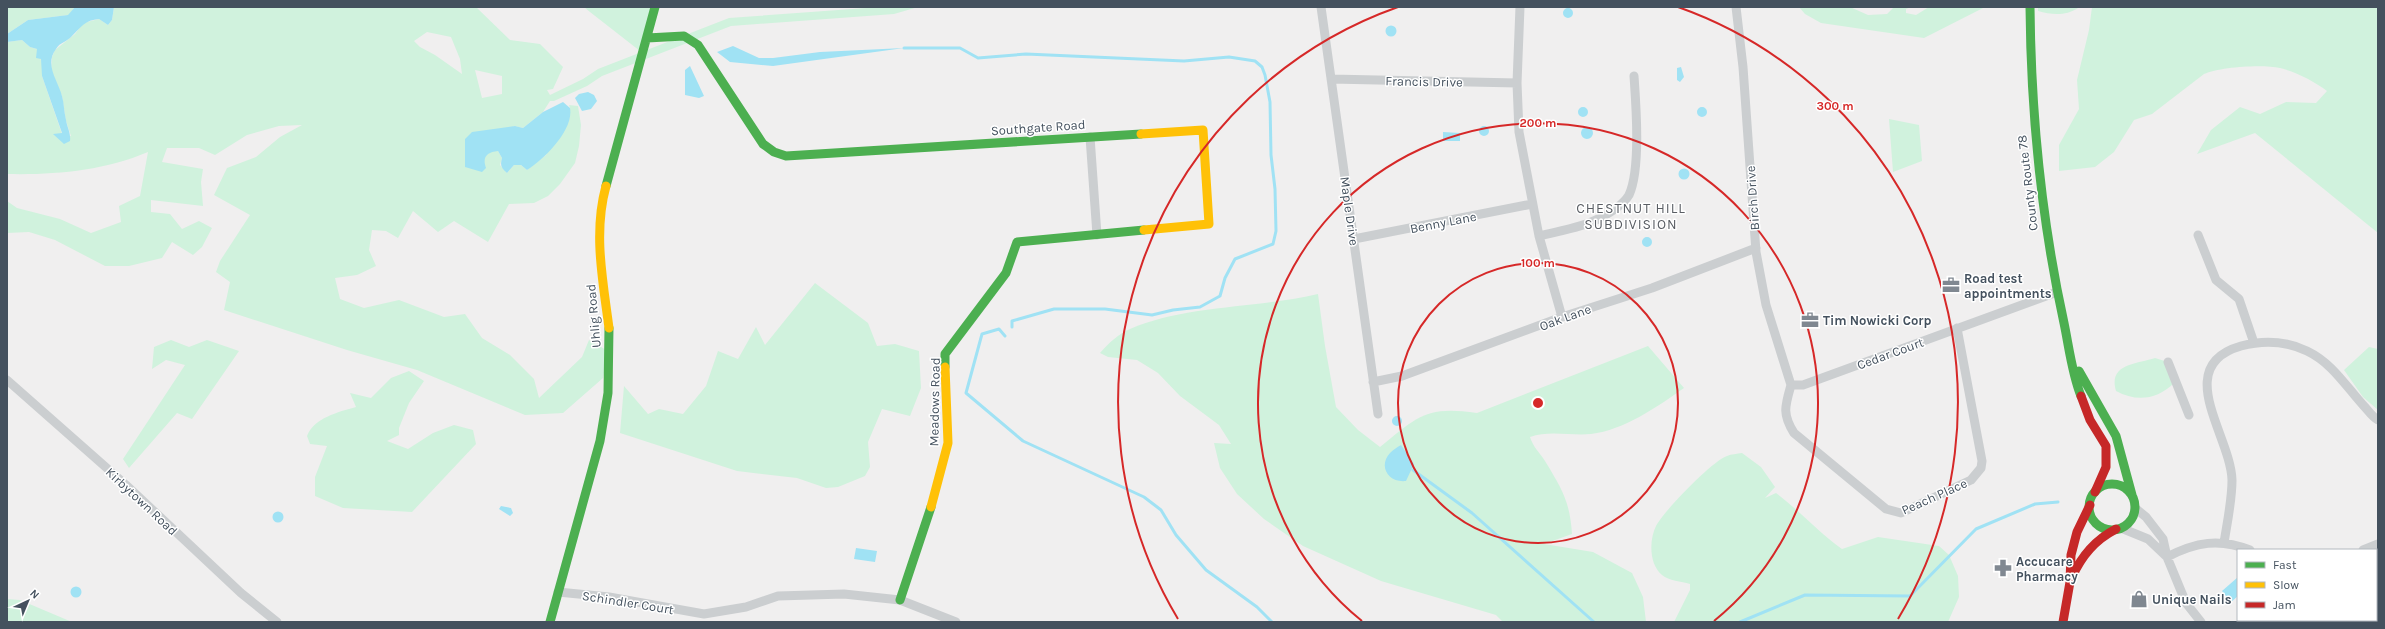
<svg xmlns="http://www.w3.org/2000/svg" width="2385" height="629" viewBox="0 0 2385 629" font-family="Karla,sans-serif">
<rect width="100%" height="100%" fill="#f0efef"/>
<path fill="#d0f2dd" fill-rule="evenodd" d="M7,7H75L69,15L28,20L7,34Z
M114,7H476L510,40L540,44L563,67L553,89L547,90L550,95L583,79L598,69L729,18L880,7H918L894,14L731,26L602,76L587,86L554,101H550L543,112L523,128L514,126L469,168L483,161C486,153 489,151 498,151L502,158L500,165L507,173L514,165H521L527,170L546,155L570,108L569,105L578,106L581,125L579,146L575,163L560,184L548,196L534,203L509,204L488,242L454,221L438,232L413,211L398,238L386,231L372,230L369,250L376,266L357,275L335,278L340,299L364,308L399,300L444,317L465,314L482,338L510,355L534,379L539,398L582,357L589,340L608,351L603,378L563,413L525,415L417,370L347,350L224,310L230,282L216,272L220,261L250,215L214,195L227,168L256,157L280,137L302,125L279,126L247,135L215,155L199,148H167L162,162L203,169L201,182L203,206L151,200V212L170,214L182,229L199,221L212,228L202,247L193,255L172,242L162,258L129,266H105L55,240L29,232L7,233V201L17,208L60,219L91,233L121,222L119,206L140,196L148,152C103,171 55,175 7,174V42L22,40L30,47L37,49L43,65L42,76L62,134H54L71,136L66,121L62,96L51,70L52,57L55,50L75,34L83,23L99,19L108,25L112,20ZM427,32L451,37L460,59L462,74L435,55L420,47L414,41ZM475,70L502,76V94L482,98Z
M584,7H653L640,51L590,12Z
M1799,7H1850L1868,15L1887,14L1893,8L1876,7H1911L1906,9V13L1916,15L1929,7H1985L1924,38L1821,23L1805,14Z
M2038,7H2077L2078,8C2066,16 2052,15 2038,11Z
M2092,7H2378V233L2255,133L2197,154L2211,130L2240,107L2260,114L2286,102L2316,103L2327,91C2314,81 2296,72 2280,68C2262,64 2220,67 2204,74L2152,114L2134,120L2114,152L2095,167L2059,171V145L2079,109L2077,80L2089,30Z
M1889,119L1919,125L1922,161L1893,172Z
M815,283L868,323L877,346L895,344L919,351L921,388L910,416L882,409L868,442L870,467L865,476L838,487L826,488L797,478L737,471L620,433L624,386L648,414L659,409L683,414L706,386L718,351L738,359L756,327L765,345Z
M1318,294L1325,346L1336,407L1358,430L1380,447C1419,416 1425,406 1477,413L1648,346L1684,388C1657,407 1624,430 1591,434C1571,436 1549,430 1530,437C1533,447 1540,453 1545,461C1562,489 1570,502 1572,534L1544,544L1593,552L1632,573L1643,597L1646,622H1503L1496,615L1381,581L1303,546L1264,519L1237,494L1220,468L1214,443L1231,444L1219,425L1180,396L1158,373L1137,360L1108,357L1100,353C1109,343 1118,334 1130,329C1184,305 1260,308 1318,294Z
M171,340L189,347L207,340L239,351L192,419L177,413L129,468L123,459L185,365L166,360L152,369L154,347Z
M2369,347L2378,349V410L2363,397L2344,370Z
M2155,358L2171,363L2174,383C2157,400 2136,402 2116,391C2108,364 2136,364 2155,358Z
M409,371L424,381L409,403L399,428V435L387,441L408,449L433,433L454,425L473,430L476,444L412,512L343,508L315,496V477L327,446L310,444L307,436C314,418 338,412 356,407L350,393L371,398L391,378Z
M1742,453L1761,467L1775,487L1765,498L1776,493C1800,511 1818,532 1842,549L1878,537L1939,546L1949,555L1958,576L1959,597L1948,622H1674L1690,590V584C1681,581 1669,581 1662,575C1649,564 1649,540 1656,526C1663,512 1712,461 1727,456C1731,454 1737,454 1742,453Z
M7,599L20,600L72,622H7Z"/>
<path fill="#a0e2f4" d="M75,7H114L112,20L108,25L99,19C85,20 81,27 72,36C67,42 60,42 56,49C44,65 58,80 62,96C64,103 64,112 66,120C67,127 71,133 70,141L64,144L53,134L62,133L42,76L41,59L36,58L37,49L30,47L22,40L7,42V34L28,20L68,15Z
M1563 13a5 5 0 1 1 10 0a5 5 0 1 1-10 0Z
M1385.5 31a5.5 5.5 0 1 1 11 0a5.5 5.5 0 1 1-11 0Z
M733,46L759,58H773L820,52L904,48L773,66L730,62L717,52Z
M690,66L704,96L699,98L685,95V70Z
M1681,67L1684,77L1680,82L1677,80V68Z
M588,92L594,95L597,101L591,109L582,111L575,98L579,94Z
M563,102L570,108C574,130 544,159 527,170L521,165H514L507,173C501,168 500,165 502,158L498,151C487,152 482,157 486,168L482,172L465,167V139L472,132L515,126L523,128L543,112Z
M1697 112a5 5 0 1 1 10 0a5 5 0 1 1-10 0Z
M1578 112a5 5 0 1 1 10 0a5 5 0 1 1-10 0Z
M1479 131a5 5 0 1 1 10 0a5 5 0 1 1-10 0Z
M1581 133a6 6 0 1 1 12 0a6 6 0 1 1-12 0Z
M1443,132L1460,133V141H1443Z
M1678.5 174a5.5 5.5 0 1 1 11 0a5.5 5.5 0 1 1-11 0Z
M1642 242a5 5 0 1 1 10 0a5 5 0 1 1-10 0Z
M1392 421a5 5 0 1 1 10 0a5 5 0 1 1-10 0Z
M1401,445L1414,464L1406,481C1388,483 1378,466 1390,453C1393,450 1397,447 1401,445Z
M501,506L511,508L513,513L510,516L499,509Z
M272.5 517a5.5 5.5 0 1 1 11 0a5.5 5.5 0 1 1-11 0Z
M856,548L877,551L875,562L854,559Z
M2238,577V596L2231,602L2222,591Z
M70.5 592a5.5 5.5 0 1 1 11 0a5.5 5.5 0 1 1-11 0Z"/>
<g fill="none" stroke-linecap="round" stroke-linejoin="round">
<path stroke="#a0e2f4" stroke-width="3" d="M904,48H960L978,58L1026,54L1184,61L1229,57L1255,61L1262,67L1265,75L1270,102L1271,155L1275,189L1276,231L1273,244L1235,259L1225,278L1220,296L1200,307L1173,310L1152,315L1105,309H1054L1012,321V327
M1005,336L999,329L982,334L966,393L1023,441L1144,497L1161,510L1176,535L1206,570L1257,607L1272,622
M1413,470L1472,513L1594,622
M1740,622L1805,595L1910,596L1976,529L2035,504L2058,502"/>
<path stroke="#cbced0" stroke-width="9" d="M1321,7L1378,414
M1520,7L1517,83L1519,132L1539,236L1562,317
M1736,7L1743,67L1756,252L1766,305L1791,385
M1331,79L1517,83
M1090,137L1097,235
M2198,235L2216,280L2239,299L2254,343
M1539,236C1558,231 1581,228 1598,219C1608,214 1623,205 1629,195C1641,169 1636,105 1634,76
M1354,239L1532,204
M2168,362L2189,415
M7,380L126,485L241,593L277,622
M1373,382L1402,376L1562,317L1652,288L1756,248
M1791,385C1785,406 1782,414 1794,433L1886,509L1901,513L1971,480L1981,468L1982,461L1957,328
M1791,385H1803L2057,292
M2135,508L2146,517L2163,539L2167,557L2186,603L2201,622
M2121,528L2148,539L2167,557
M2224,543C2227,523 2232,501 2232,480C2231,436 2171,366 2241,346C2263,340 2286,341 2307,351C2332,363 2345,385 2363,405C2368,410 2372,417 2378,420
M2363,550L2378,544
M2167,557C2196,542 2219,538 2250,550
M558,592L609,597L704,614L746,607L778,596L844,594L900,600L956,622"/>
<path stroke="#4caf50" stroke-width="9" d="M2030,7C2031,114 2041,218 2064,323C2069,347 2072,374 2081,396
M647,38L684,36L698,45L763,144L774,152L786,156L1141,134
M606,186L655,7
M945,367V354L1006,273L1017,242L1144,230
M2079,371L2116,436L2132,495
M2089 507a23 23 0 1 1 46 0a23 23 0 1 1-46 0Z
M900,600L931,507
M550,622L600,441L608,393L609,328"/>
<path stroke="#ffc107" stroke-width="9" d="M1141,134L1203,130L1209,224L1144,230
M606,186C593,233 603,281 609,328
M931,507L948,443L945,367"/>
<path stroke="#c62828" stroke-width="9" d="M2081,396L2090,420L2106,446V467L2095,492
M2072,577C2082,555 2095,540 2116,529
M2063,622L2070,582L2071,555L2077,532L2090,505"/>
</g>
<g fill="none" stroke="#d62828" stroke-width="2">
<circle cx="1538" cy="403" r="140"/>
<path d="M1362 621A280 280 0 1 1 1714 621"/>
<path d="M1178 619A420 420 0 0 1 1398 7M1678 7A420 420 0 0 1 1898 619"/>
</g>
<defs>
<g id="office-bare" transform="scale(1.38)"><path d="M-6-3h4V-5.5h4V-3h4V5H-6ZM-1-4.5V-3h2v-1.5ZM-6 0V1H6V0Z" fill="#808891" stroke="#fff" stroke-width="2.5" paint-order="stroke"/></g>
<g id="pharmacy-bare" transform="scale(1.38)"><path d="M-2-6h4v4h4v4h-4v4h-4v-4h-4v-4h4Z" fill="#808891" stroke="#fff" stroke-width="2.5" paint-order="stroke"/></g>
<g id="shop-bare" transform="scale(1.38)"><path d="M-5-2.5h2.3a2.7 3.5 0 0 1 5.4 0H5L5.5 6h-11ZM-1.5-2.5h3a1.5 2.3 0 0 0-3 0Z" fill="#808891" stroke="#fff" stroke-width="2.5" paint-order="stroke"/></g>
</defs>
<g fill-rule="evenodd">
<use href="#office-bare" x="1951" y="285"/>
<use href="#office-bare" x="1810" y="320"/>
<use href="#pharmacy-bare" x="2003" y="568"/>
<use href="#shop-bare" x="2139" y="599"/>
</g>
<g text-anchor="middle" stroke-width="3" stroke-linejoin="round" paint-order="stroke">
<g font-size="13" fill="#44515e" stroke="#fff">
<text transform="translate(1424 81) rotate(1)" y="5">Francis Drive</text>
<text transform="translate(1038 127) rotate(-4)" y="5">Southgate Road</text>
<text transform="translate(2027 183) rotate(-97)" y="5">County Route 78</text>
<text transform="translate(1752 198) rotate(-94)" y="5">Birch Drive</text>
<text transform="translate(1350 211) rotate(82)" y="5">Maple Drive</text>
<text transform="translate(1443 222) rotate(-11)" y="5">Benny Lane</text>
<text transform="translate(593 316) rotate(-95)" y="5">Uhlig Road</text>
<text transform="translate(1565 317) rotate(-20)" y="5">Oak Lane</text>
<text transform="translate(1890 353) rotate(-20)" y="5">Cedar Court</text>
<text transform="translate(934 402) rotate(-89)" y="5">Meadows Road</text>
<text transform="translate(1934 496) rotate(-24)" y="5">Peach Place</text>
<text transform="translate(142 501) rotate(43)" y="5">Kirbytown Road</text>
<text transform="translate(628 602) rotate(9)" y="5">Schindler Court</text>
</g>
<g font-size="13" font-weight="bold" fill="#44515e" stroke="#fff" text-anchor="start">
<text x="1964" y="283">Road test<tspan x="1964" dy="15">appointments</tspan></text>
<text x="1823" y="325">Tim Nowicki Corp</text>
<text x="2016" y="566">Accucare<tspan x="2016" dy="15">Pharmacy</tspan></text>
<text x="2152" y="604">Unique Nails</text>
</g>
<g font-size="14" letter-spacing="1" fill="#5a5e64" stroke="#fff">
<text x="1631" y="213">CHESTNUT HILL<tspan x="1631" dy="16">SUBDIVISION</tspan></text>
</g>
</g>
<circle cx="1538" cy="403" r="6" fill="#d62828" stroke="#fff" stroke-width="2"/>
<g font-size="12" text-anchor="middle" font-weight="bold" fill="#d62828" stroke="#fff" stroke-width="3" stroke-linejoin="round" paint-order="stroke">
<text x="1835" y="110">300 m</text>
<text x="1538" y="127">200 m</text>
<text x="1538" y="267">100 m</text>
</g>
<rect width="2385" height="629" fill="none" stroke="#44515e" stroke-width="16"/>
<rect x="2237" y="549" width="140" height="72" fill="#ffffff" stroke="#b4b9bf"/>
<rect x="2245" y="562" width="20" height="6" fill="#4caf50" stroke="#b4b9bf"/>
<text x="2273" y="569" font-size="12" fill="#44515e">Fast</text>
<rect x="2245" y="582" width="20" height="6" fill="#ffc107" stroke="#b4b9bf"/>
<text x="2273" y="589" font-size="12" fill="#44515e">Slow</text>
<rect x="2245" y="602" width="20" height="6" fill="#c62828" stroke="#b4b9bf"/>
<text x="2273" y="609" font-size="12" fill="#44515e">Jam</text>
<g transform="translate(28 601) rotate(44)" stroke="#ffffff" stroke-width="3" paint-order="stroke">
<path d="M0-3L7 15L0 10L-7 15Z" fill="#44515e"/>
<text y="-6" font-size="11" font-weight="bold" text-anchor="middle" fill="#44515e">N</text>
</g>
</svg>
